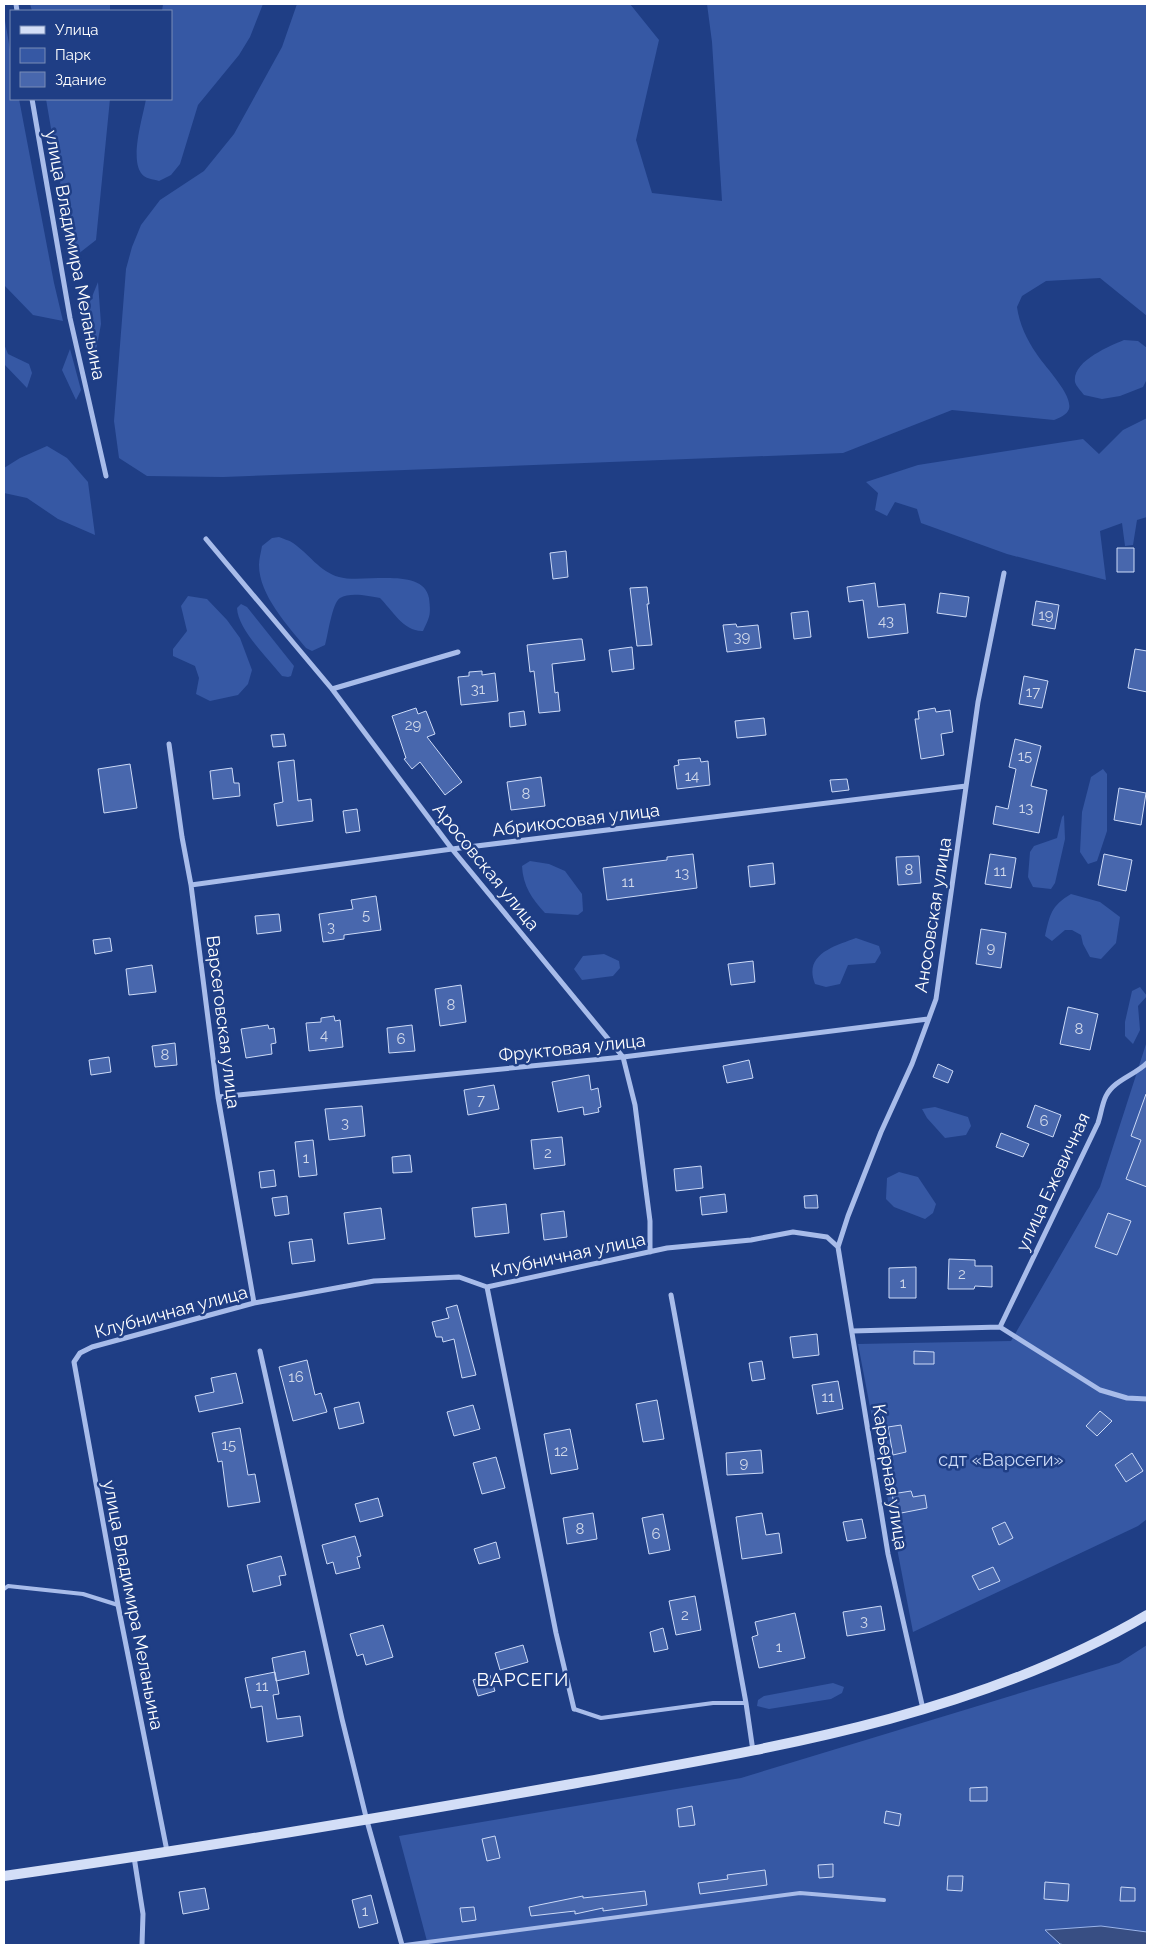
<svg xmlns="http://www.w3.org/2000/svg" width="1151" height="1949" viewBox="0 0 1151 1949" font-family="Raleway,sans-serif">
<rect width="100%" height="100%" fill="#1f3e85"/>
<path fill="#3658a4" d="M30,4H110V11H32Z
M163,4H263L250,37L239,55L198,105L180,164L171,175L159,181C153,179 145,179 141,173C130,157 143,117 146,99H171V11H162Z
M297,4H630L659,40L636,140L652,193L722,201L712,42L707,4H1147V316L1100,278L1046,281L1022,296L1017,307C1019,323 1027,340 1036,353C1043,365 1073,394 1069,409C1067,415 1059,418 1054,420L952,410L843,453L223,477L147,476L119,458L114,421L126,269L132,247L141,225L160,200L204,171L234,134L282,47Z
M4,15L11,55V99H19L54,283L63,321L33,315L4,285Z
M46,99H110L96,240L73,258Z
M98,282L101,324L95,356L81,324Z
M1124,340L1138,341L1147,348V379L1143,387L1120,396L1102,399L1084,395C1081,391 1076,386 1075,382C1072,361 1110,346 1124,340Z
M4,344L8,354L29,364L32,373L27,388L4,364Z
M70,349L81,390L76,400L62,370Z
M1147,418V517L1137,520L1133,545L1125,546L1122,523L1100,531L1106,580L1007,554L921,523L917,509L895,502L887,516L875,510L878,493L866,482L918,465L1083,439L1099,454L1123,430Z
M47,446L67,458L88,482L95,535L58,519L27,498L4,493V468L20,458Z
M279,537C283,539 289,540 293,543C308,553 320,572 339,577C361,584 423,566 429,598C431,615 430,616 423,631C404,632 392,610 380,598C369,596 350,592 340,598C332,603 328,635 325,645L312,651L306,648C288,626 259,595 259,565C259,559 261,552 262,546L272,538Z
M188,596L207,599L227,620L240,638L252,670L248,684L238,695L210,701L196,694L199,678L195,666L173,656V649L187,631L181,606Z
M241,604L247,607L294,666L291,676L288,677L282,676C268,658 238,630 237,608Z
M1103,769L1107,774V831L1097,861L1088,864L1080,852L1082,812L1091,777Z
M1064,815L1065,839L1055,883L1051,889L1033,887L1028,877L1030,852L1034,846L1057,838L1062,817Z
M530,861L549,864L565,871L582,894L583,911L578,915L545,913C532,899 523,886 522,866Z
M1071,894L1100,902L1120,917L1116,943L1101,959L1090,957L1083,944L1081,935L1072,930H1065L1052,941L1045,936C1050,914 1051,906 1071,894Z
M856,938L879,946L881,953L875,963L848,965L840,984L826,987L815,984C803,954 835,946 856,938Z
M604,954L619,961L620,968L613,976L582,980L574,969L583,956Z
M1140,987L1147,996L1138,1006L1140,1030L1133,1044L1125,1036V1022L1132,991Z
M1147,1041V1519L1138,1526L913,1632L858,1344L1011,1341L1100,1187Z
M935,1107L968,1117L971,1126L966,1135L945,1138L927,1118L922,1109Z
M899,1172L918,1177L936,1204L933,1213L925,1219L894,1207L886,1199L887,1178Z
M1147,1645V1945H428L399,1836L741,1778L1119,1663Z
M833,1683L844,1687L842,1693L831,1699L769,1709L757,1706L758,1700L764,1696Z"/>
<path fill="#384e83" stroke="#9bb5eb" d="M1101,1926L1147,1932V1945H1065L1060,1944L1045,1930Z"/>
<path fill="#4867ad" stroke="#ccdaf7" d="M1117,548H1134V572H1117Z
M566,551L568,577L553,579L550,553Z
M875,583L878,607L905,604L908,633L868,638L863,600L849,602L847,587Z
M647,587L649,604H647L652,645L637,646L630,588Z
M940,593L969,597L966,617L937,613Z
M1036,601L1059,605L1055,629L1032,625Z
M808,611L811,637L794,639L791,613Z
M736,624L737,627L758,625L761,648L727,652L723,625Z
M579,639H582L585,660L552,664L555,693L558,692L560,711L539,713L534,671L530,672L527,645Z
M632,647L634,669L612,672L609,650Z
M1135,649L1147,651V692L1128,688Z
M482,671V675L495,673L498,701L461,705L458,677L469,676V672Z
M1024,676L1048,681L1042,708L1019,704Z
M416,708L418,714L426,711L435,734L427,737L462,782L445,795L420,762L412,769L404,759L406,758L392,716Z
M935,708L936,712L950,710L953,732L941,734L944,755L921,759L915,719H919L918,711Z
M524,711L526,725L510,727L509,713Z
M764,718L766,735L737,738L735,721Z
M284,734L286,746L273,747L271,735Z
M1015,739L1041,746L1031,786L1047,790L1039,833L993,824L996,806L1008,809L1016,769L1009,767Z
M700,758L701,762L708,761L710,785L677,789L674,766L679,765L678,760Z
M294,760L298,801L311,799L313,821L277,826L274,804L283,802L278,762Z
M130,764L137,808L104,813L98,769Z
M232,768L234,783H239L240,796L213,799L210,771Z
M541,777L545,806L511,810L507,782Z
M847,779L849,790L832,792L830,780Z
M1119,788L1146,793L1141,825L1114,820Z
M357,809L360,831L346,833L343,811Z
M693,854L697,888L607,900L603,868L667,860V857Z
M990,854L1016,858L1011,888L985,884Z
M1104,854L1132,860L1126,891L1098,885Z
M919,856L921,883L898,885L896,857Z
M773,863L775,884L750,887L748,866Z
M376,896L381,930L344,935V939L323,942L319,914L353,909L351,900Z
M279,914L281,931L257,934L255,916Z
M981,929L1006,933L1001,968L976,964Z
M110,938L112,951L95,954L93,940Z
M753,961L755,982L731,985L728,964Z
M152,965L156,992L129,995L126,969Z
M461,985L466,1022L440,1026L435,989Z
M1068,1007L1098,1014L1090,1050L1060,1044Z
M334,1016L335,1021L340,1020L343,1047L309,1051L306,1023L321,1022V1018Z
M268,1025L269,1029L274,1028L276,1043L271,1044L272,1054L246,1058L241,1029Z
M412,1025L415,1051L389,1053L387,1028Z
M175,1043L177,1065L155,1067L152,1046Z
M109,1057L111,1072L91,1075L89,1060Z
M749,1060L753,1078L727,1083L723,1066Z
M938,1064L953,1071L948,1083L933,1077Z
M589,1075L591,1090L598,1088L601,1107L598,1108L599,1112L584,1115L583,1107L558,1112L552,1082Z
M494,1085L499,1109L468,1115L464,1090Z
M1146,1094H1147V1187L1126,1179L1141,1140L1131,1136Z
M1035,1105L1061,1115L1053,1137L1027,1127Z
M362,1106L365,1136L329,1140L325,1109Z
M1001,1133L1029,1144L1023,1157L996,1147Z
M562,1137L565,1165L534,1169L531,1140Z
M313,1140L317,1175L299,1177L295,1142Z
M410,1155L412,1172L393,1173L392,1157Z
M701,1166L703,1188L676,1191L674,1169Z
M274,1170L276,1186L261,1188L259,1172Z
M725,1194L727,1212L702,1215L700,1197Z
M817,1195L818,1208H805L804,1196Z
M287,1196L289,1214L275,1216L272,1198Z
M506,1204L509,1233L475,1237L472,1208Z
M381,1208L385,1239L348,1244L344,1213Z
M564,1211L567,1237L544,1240L541,1214Z
M1108,1213L1131,1221L1117,1255L1095,1247Z
M312,1239L315,1261L292,1264L289,1242Z
M949,1259L975,1260V1266H992V1287L975,1286L974,1289H948Z
M916,1267V1298H889V1268Z
M457,1305L476,1375L462,1378L454,1339L443,1342L442,1337H436L432,1322L449,1318L446,1308Z
M817,1334L819,1355L793,1358L790,1337Z
M914,1351L934,1352V1364H914Z
M307,1360L315,1395L321,1393L327,1412L293,1421L279,1367Z
M762,1361L765,1379L752,1381L749,1363Z
M236,1373L243,1403L199,1412L195,1396L214,1392L211,1378Z
M838,1381L843,1409L817,1414L812,1385Z
M657,1400L664,1439L643,1442L636,1404Z
M359,1402L364,1423L339,1429L334,1408Z
M473,1405L480,1429L454,1436L447,1412Z
M1100,1411L1112,1421L1097,1436L1086,1426Z
M901,1425L906,1452L893,1455L888,1427Z
M240,1428L248,1475L255,1474L260,1502L228,1507L222,1461L218,1462L212,1433Z
M570,1429L578,1469L551,1474L544,1434Z
M761,1450L763,1473L727,1475L726,1453Z
M1132,1453L1143,1471L1126,1482L1115,1465Z
M496,1457L505,1488L482,1494L473,1463Z
M911,1491L913,1497L925,1495L927,1508L896,1514L892,1494Z
M378,1498L383,1516L360,1522L355,1504Z
M593,1513L597,1539L567,1544L563,1518Z
M762,1513L766,1535L779,1533L782,1553L742,1559L736,1517Z
M663,1514L670,1550L649,1554L642,1518Z
M862,1519L866,1538L847,1541L843,1522Z
M1005,1522L1013,1538L999,1545L992,1528Z
M355,1536L361,1556L357,1557L360,1568L336,1574L333,1562L327,1564L322,1545Z
M496,1542L500,1558L479,1564L474,1549Z
M281,1556L286,1575L279,1576L281,1585L253,1592L247,1565Z
M993,1567L1000,1581L979,1590L972,1576Z
M695,1596L701,1630L676,1635L669,1601Z
M881,1606L885,1630L847,1636L843,1612Z
M795,1613L805,1658L759,1668L752,1637L758,1635L755,1622Z
M383,1625L393,1657L366,1665L363,1654L357,1656L350,1634Z
M663,1628L668,1649L654,1652L650,1632Z
M523,1645L528,1662L500,1670L495,1653Z
M305,1651L309,1674L276,1681L272,1658Z
M275,1672L279,1694L273,1695L277,1719L300,1716L303,1736L267,1742L262,1706L251,1708L245,1678Z
M490,1675L495,1691L478,1696L473,1680Z
M987,1787V1801H970V1788Z
M692,1806L695,1825L679,1827L677,1809Z
M886,1811L901,1814L899,1826L884,1823Z
M495,1836L500,1858L487,1861L482,1839Z
M833,1864V1877L819,1878L818,1865Z
M765,1870L767,1885L700,1894L698,1883L728,1879L727,1875Z
M948,1876H963L962,1891L947,1890Z
M1045,1882L1069,1884L1068,1901L1044,1899Z
M1121,1887L1135,1888V1901H1120Z
M205,1888L209,1909L183,1914L179,1892Z
M645,1891L647,1905L603,1911V1908L575,1914V1911L531,1916L529,1907L583,1896V1898Z
M371,1895L378,1923L359,1928L352,1900Z
M474,1907L476,1920L462,1922L460,1908Z"/>
<g fill="none" stroke-linecap="round" stroke-linejoin="round">
<path stroke="#a8bcea" stroke-width="4" d="M4,1589L8,1586L83,1594L118,1605
M574,1709L601,1718L713,1703H746
M405,1945L800,1893L884,1900"/>
<path stroke="#a8bcea" stroke-width="5" d="M16,4L17,11
M32,99L70,318L106,476
M206,539L332,689L452,849L623,1057L635,1105L650,1221V1252
M332,689L458,652
M169,744L182,837L191,885L218,1097L254,1303
M191,885L452,849L966,786
M218,1097L623,1057L928,1019
M487,1287L556,1633L574,1709
M671,1295L746,1703L753,1751
M1000,1327L1098,1123C1101,1114 1102,1104 1106,1096C1114,1080 1135,1075 1147,1063
M852,1331L1000,1327L1100,1390L1127,1398L1147,1399
M260,1351L342,1719L367,1821L402,1945
M923,1709L888,1554L838,1247L848,1216L881,1132L912,1064L936,999L978,702L1004,573
M167,1851L118,1605L74,1362L80,1353L92,1347L254,1303L374,1281L459,1277L487,1287L667,1248L751,1240L793,1232L827,1237L838,1247
M134,1857L143,1914L142,1945"/>
<path stroke="#d3def7" stroke-width="10" d="M4,1876C195,1849 386,1817 577,1783C771,1748 974,1717 1147,1615"/>
</g>
<g text-anchor="middle" stroke-width="5" stroke-linejoin="round" paint-order="stroke">
<g font-size="15" fill="#d1d9ea">
<text x="1046" y="620">19</text>
<text x="886" y="626">43</text>
<text x="742" y="642">39</text>
<text x="478" y="694">31</text>
<text x="1033" y="697">17</text>
<text x="413" y="730">29</text>
<text x="1025" y="761">15</text>
<text x="692" y="781">14</text>
<text x="526" y="799">8</text>
<text x="1026" y="813">13</text>
<text x="909" y="875">8</text>
<text x="1000" y="876">11</text>
<text x="682" y="878">13</text>
<text x="628" y="887">11</text>
<text x="366" y="920">5</text>
<text x="331" y="932">3</text>
<text x="991" y="953">9</text>
<text x="451" y="1010">8</text>
<text x="1079" y="1034">8</text>
<text x="324" y="1040">4</text>
<text x="401" y="1044">6</text>
<text x="165" y="1060">8</text>
<text x="481" y="1105">7</text>
<text x="1044" y="1126">6</text>
<text x="345" y="1128">3</text>
<text x="548" y="1158">2</text>
<text x="306" y="1163">1</text>
<text x="962" y="1279">2</text>
<text x="903" y="1288">1</text>
<text x="296" y="1382">16</text>
<text x="828" y="1402">11</text>
<text x="229" y="1450">15</text>
<text x="561" y="1456">12</text>
<text x="744" y="1468">9</text>
<text x="580" y="1534">8</text>
<text x="656" y="1539">6</text>
<text x="685" y="1620">2</text>
<text x="864" y="1626">3</text>
<text x="779" y="1652">1</text>
<text x="262" y="1691">11</text>
<text x="365" y="1916">1</text>
</g>
<g font-size="18" fill="#fff" stroke="#1f3e85">
<text transform="translate(75 255) rotate(79)" y="6">улица Владимира Меланьина</text>
<text transform="translate(576 820) rotate(-7)" y="6">Абрикосовая улица</text>
<text transform="translate(486 867) rotate(51)" y="6">Аросовская улица</text>
<text transform="translate(933 915) rotate(-81)" y="6">Аносовская улица</text>
<text transform="translate(223 1022) rotate(83)" y="6">Варсеговская улица</text>
<text transform="translate(572 1048) rotate(-6)" y="6">Фруктовая улица</text>
<text transform="translate(1053 1182) rotate(-65)" y="6">улица Ежевичная</text>
<text transform="translate(568 1255) rotate(-12)" y="6">Клубничная улица</text>
<text transform="translate(171 1312) rotate(-15)" y="6">Клубничная улица</text>
<text transform="translate(890 1477) rotate(81)" y="6">Карьерная улица</text>
<text transform="translate(133 1605) rotate(79)" y="6">улица Владимира Меланьина</text>
</g>
<g font-size="18" fill="#ccdaf7" stroke="#1f3e85">
<text x="1001" y="1466">сдт «Варсеги»</text>
</g>
<g font-size="19" letter-spacing="1" fill="#fff" stroke="#1f3e85">
<text x="523" y="1686">ВАРСЕГИ</text>
</g>
</g>
<rect width="1151" height="1949" fill="none" stroke="#ffffff" stroke-width="10"/>
<rect x="10" y="10" width="162" height="90" fill="#1f3e85" stroke="#798bb6"/>
<rect x="20" y="26" width="25" height="8" fill="#d3def7" stroke="#798bb6"/>
<text x="55" y="35" font-size="15" fill="#ffffff">Улица</text>
<rect x="20" y="48" width="25" height="15" fill="#3658a4" stroke="#798bb6"/>
<text x="55" y="60" font-size="15" fill="#ffffff">Парк</text>
<rect x="20" y="72" width="25" height="15" fill="#4867ad" stroke="#798bb6"/>
<text x="55" y="85" font-size="15" fill="#ffffff">Здание</text>
</svg>
